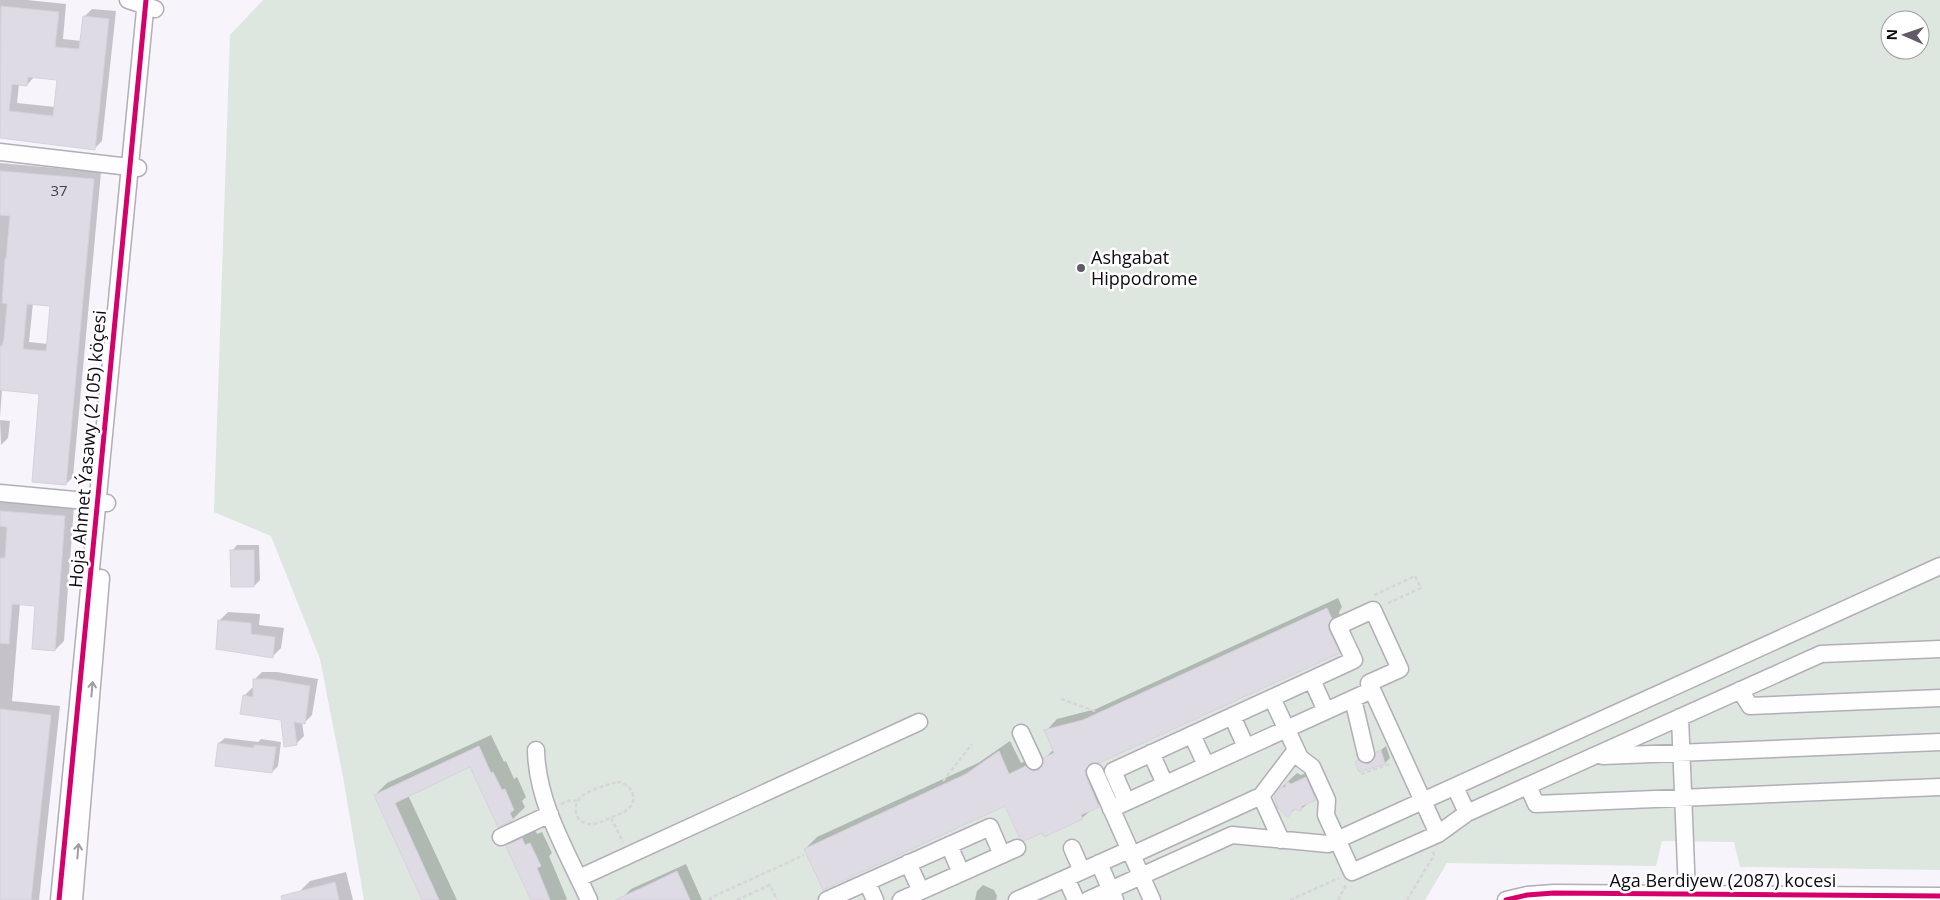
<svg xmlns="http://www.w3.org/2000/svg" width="1940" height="900" viewBox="0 0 1940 900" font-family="'Open Sans',sans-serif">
<rect width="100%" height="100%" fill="#f7f4fc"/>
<path fill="#dde6df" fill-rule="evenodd" d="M263,0H1940V870L1740,867L1734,842L1662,841L1656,866L1447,863L1425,900H364L343,777L320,659L271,536L214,512L230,35ZM1890,20H1920V50H1890Z"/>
<path fill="#0003" fill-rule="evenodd" d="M0,0H27L66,4L63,39L81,41L84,17L92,9L116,11L102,141L94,149L0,137ZM35,76L58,79L55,107L17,103L19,84L27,85Z
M0,163L101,172L73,477L66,484L41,393L2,389L0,417ZM33,303L51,305L48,344L29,342Z
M0,420L10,421L8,438L1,445Z
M0,501L74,507L64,641L55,650L37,605L20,603L12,701L60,706L39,900H0Z
M237,545H259L260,580L254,586L232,551Z
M1338,598L1342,607L1339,612L1340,618L1350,640L1339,652L1096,762L1110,794L1082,818L1042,832L1006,805L805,849L817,837L978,763L1010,741L1021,763L1038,755L1044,759L1054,749L1046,731L1057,719L1096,709Z
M228,612L260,614L259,625L284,628L281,648L272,657L219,621Z
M262,672H277L318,679L312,715L304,723L302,722L304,736L296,744L282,719L244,696L252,688H254V680Z
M491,735L504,762L506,761L514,779L517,777L526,797L522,801L525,807L513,819L471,766L408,795L457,900H424L375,795L387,783Z
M225,738L258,742L261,739L281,742L278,766L272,772L219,743Z
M1386,746L1390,758L1385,763L1360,770L1356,762L1361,757L1375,759L1377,753Z
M1315,769L1324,790L1300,810L1296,808L1288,816L1281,788L1297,773L1301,775Z
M534,827L537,834L542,832L552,853L549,856L567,899L565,900H532L508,846L520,834Z
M686,864L702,900H624L623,897L631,889Z
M346,872L353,900H300L299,892L310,881Z
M983,885L994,890L997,896L996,900H975L977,891Z"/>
<path fill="#dfdbe5" stroke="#d6d2dc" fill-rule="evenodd" d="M1,6L59,12L55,47L79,49L83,16L109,19L95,150L0,138ZM28,77L57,80L53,116L9,111L12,84L27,86Z
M0,171L94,179L66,485L32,482L39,394L0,390V346H2L4,339L7,304L2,303L5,259H6L10,216L0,215ZM27,304L50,306L46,351L23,349Z
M0,511L65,516L55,651L32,649L35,606L12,604L9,644L0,643V558H5L7,527L0,526Z
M230,550H254V587H231Z
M1327,608L1332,619L1328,625L1329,630L1340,653L1099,763H1091L1085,770L1086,776L1099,807L1081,815L1083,819L1044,837L1042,833L1024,841L1020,839L1005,806L823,890L804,849L966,774L999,751L1009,774L1026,766L1033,771L1039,770L1042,766L1043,758L1054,753L1044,730L1083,720Z
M218,620L251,623V634L275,637L273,658L216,649Z
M253,679H269L310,686L305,724L294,722L297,745L284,747L281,720L240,714L243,695L253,697Z
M0,709L51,715L31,900H0Z
M218,743L254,748V745L276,747L272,773L215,766Z
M479,746L491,773L493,772L502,790L505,789L514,810L510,813L513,820L498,827L470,767L395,803L439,900H422L374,795Z
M1381,750L1385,764L1359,772L1355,762L1358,760L1363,763L1369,764L1375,757L1376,752Z
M1306,777L1316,800L1302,806L1301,811L1294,809L1288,817L1278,808L1274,795L1281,787H1285L1287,781L1291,784Z
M522,838L525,845L530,843L541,866L537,868L550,900H531L509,853L506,846Z
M677,871L690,900H615L646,886Z
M335,882L339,900H282L281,896Z"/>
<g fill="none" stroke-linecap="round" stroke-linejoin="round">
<g stroke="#b2aeb7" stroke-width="19">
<path id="minor" d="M128,0L155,9
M0,152L138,168
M0,493L107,503
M1312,680L1326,711
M1740,690L1750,706L1940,698
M1272,698L1300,758L1312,767L1327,800L1326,815L1352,872L1438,834L1467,813L1821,654L1940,649
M1353,699L1366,754
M1232,716L1246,747
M1680,717L1687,893
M1021,733L1034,761
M1192,735L1206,765
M536,750C537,803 567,852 589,900
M1151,753L1165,784
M1603,756L1940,742
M1095,772L1152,900
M1528,786L1536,804L1940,787
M1455,787L1467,813
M1261,796L1281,840
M1126,801L1113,771L1354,660L1338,626L1373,610L1400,669L1369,683L1438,834
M1111,809L1372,690
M501,837L550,814
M949,845L961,873
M1072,848L1082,871
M1132,855L1261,796L1296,750
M908,863L921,891
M1099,863L1115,900
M579,878L919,722
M1066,878L1076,900
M867,882L875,900
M59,900L146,0
M74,900L101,578
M827,900L990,827L1002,855
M901,900L1017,848
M1017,900L1129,850
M1088,900L1232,835L1328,844L1940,566
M1506,900L1527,895L1554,893L1940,896"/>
</g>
<path stroke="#d6d5d7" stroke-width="2.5" stroke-dasharray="4 2.5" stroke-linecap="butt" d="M1374,595L1415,576L1421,588L1386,604
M1061,699L1095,711
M1361,774L1390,764
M943,781L972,744
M617,782C630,782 640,799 628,809C621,815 611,817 603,821C600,822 596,824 592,824C577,826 570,807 581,797C589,790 606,785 617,782Z
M561,804L571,800L577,801
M611,818L623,842
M711,900L710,898L804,855
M737,900L770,885L777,900
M1290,900L1339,878
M1338,900L1346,885
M1407,900L1434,855L1433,852"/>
<use href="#minor" stroke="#fefdff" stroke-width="16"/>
<g stroke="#fff" stroke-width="8">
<path id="cycleway" d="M59,900L146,0
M1506,900L1527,895L1554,893L1940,896"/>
</g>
<use href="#cycleway" stroke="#d6006c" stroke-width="5"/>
</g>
<defs><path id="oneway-shaft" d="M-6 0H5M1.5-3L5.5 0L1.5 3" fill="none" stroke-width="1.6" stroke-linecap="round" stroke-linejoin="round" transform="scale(1.25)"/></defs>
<g stroke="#9e9ba1">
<use href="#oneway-shaft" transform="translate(92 689) rotate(-85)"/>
<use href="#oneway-shaft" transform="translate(78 851) rotate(-85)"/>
</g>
<circle fill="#605b66" stroke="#fff" stroke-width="2" cx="1081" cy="268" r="5"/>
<g text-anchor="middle" stroke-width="5" stroke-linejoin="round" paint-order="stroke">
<g font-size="15" fill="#433e4a">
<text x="59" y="196">37</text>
</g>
<g font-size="18" fill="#0e0915" stroke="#fff" text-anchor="start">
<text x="1091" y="264">Ashgabat<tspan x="1091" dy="21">Hippodrome</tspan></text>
</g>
<g font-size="18" fill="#0e0915" stroke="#fff">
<text transform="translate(88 449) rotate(-85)" y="6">Hoja Ahmet Ýasawy (2105) köçesi</text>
<text x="1723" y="887">Aga Berdiyew (2087) kocesi</text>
</g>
</g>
<g transform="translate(1905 35) rotate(272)"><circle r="24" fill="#ffffff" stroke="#9f9da1"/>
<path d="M0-4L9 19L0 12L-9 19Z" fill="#605b66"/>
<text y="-8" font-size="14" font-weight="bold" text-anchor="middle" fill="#0e0915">N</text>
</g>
</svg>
